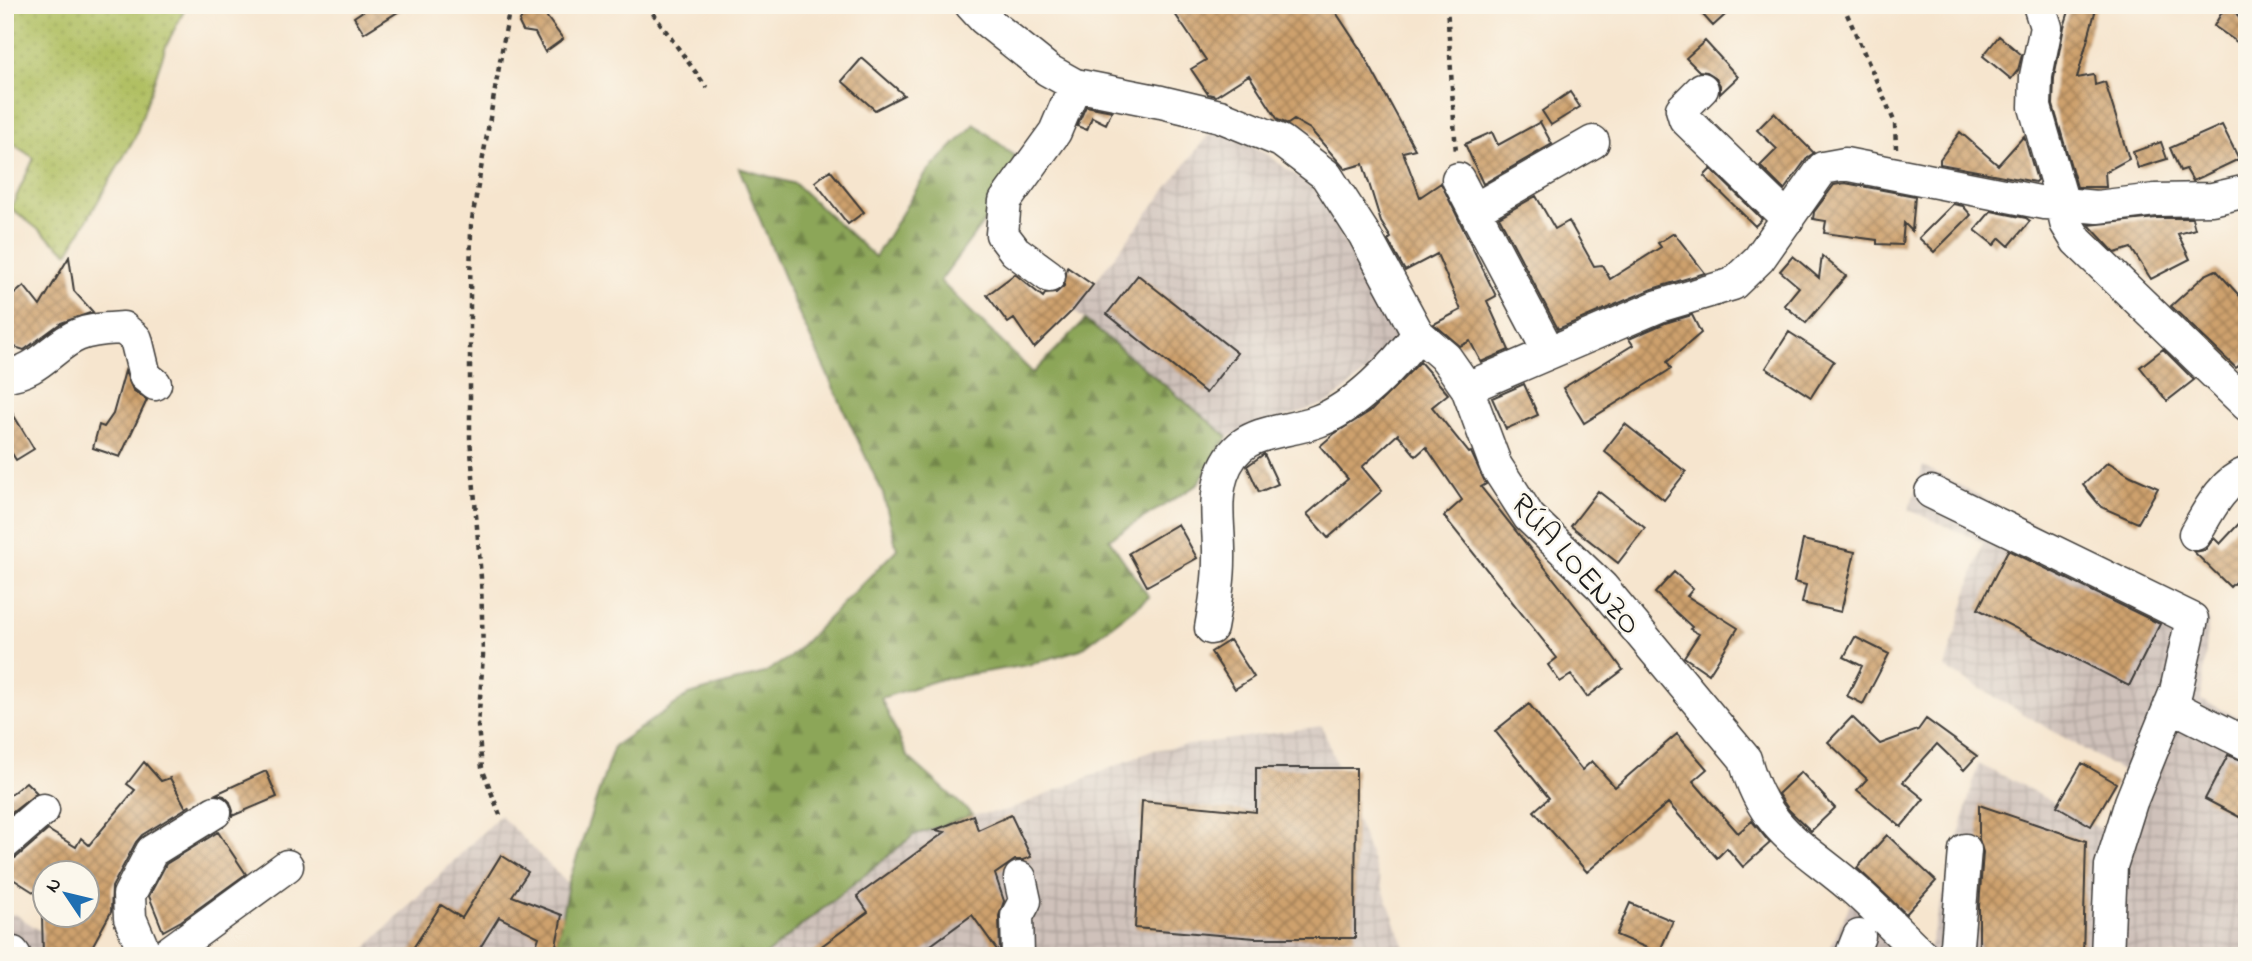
<svg xmlns="http://www.w3.org/2000/svg" width="2252" height="961" viewBox="0 0 2252 961" font-family="'Indie Flower',sans-serif">
<defs>
<pattern id="industrial-grid" width="8" height="8" patternUnits="userSpaceOnUse" patternTransform="scale(1.75)"><rect width="8" height="8" fill="#cfc1ba"/><path d="M0 4h8M4 0v8" fill="none" stroke="#b1a59f"/></pattern>
<pattern id="grass-dots" width="8" height="8" patternUnits="userSpaceOnUse" patternTransform="scale(1.75)"><rect width="8" height="8" fill="#b1c063"/><path d="M2 2h.1M6 6h.1" fill="none" stroke="#98a455" stroke-width="1.8" stroke-linecap="round"/></pattern>
<pattern id="forest-firs" width="22" height="20" patternUnits="userSpaceOnUse" patternTransform="scale(1.75)"><rect width="22" height="20" fill="#8ca659"/><path d="M5 1l3.5 6h-7zM16 11l3.5 6h-7z" fill="#728649"/></pattern>
<pattern id="building-cross-hatch" width="8" height="8" patternUnits="userSpaceOnUse" patternTransform="scale(1.75)"><rect width="8" height="8" fill="#cea16d"/><path d="M0 0l8 8M0 8l8-8" fill="none" stroke="#a68259"/></pattern>
</defs>
<rect width="100%" height="100%" fill="#fbf7ec"/>
<filter id="ink" filterUnits="userSpaceOnUse"><feTurbulence type="fractalNoise" baseFrequency=".0143" numOctaves="2"/><feDisplacementMap in="SourceGraphic" scale="14" xChannelSelector="R" yChannelSelector="G"/><feConvolveMatrix kernelMatrix="1 2 1 2 8 2 1 2 1" color-interpolation-filters="sRGB"/></filter>
<filter id="wash" filterUnits="userSpaceOnUse"><feTurbulence type="fractalNoise" baseFrequency=".00686" numOctaves="4" result="noise"/><feDisplacementMap in="SourceGraphic" scale="28" xChannelSelector="R" yChannelSelector="G"/><feGaussianBlur stdDeviation="1.57" result="paint"/><feColorMatrix in="noise" values="0 0 0 0 0 0 0 0 0 0 0 0 0 0 0 0 0 1.4 0 .05"/><feComposite in="paint" operator="in"/></filter>
<g filter="url(#wash)">
<rect width="100%" height="100%" fill="#f6e5ce"/>
<path fill="url(#industrial-grid)" d="M1222,132L1264,152L1318,192L1370,291L1405,341L1330,402L1228,437L1073,310L1208,135Z
M1923,466L2209,618L2201,700L2247,721V956H1927L1978,764L2018,783L2104,831L2130,776L1945,668L1983,542L1909,510Z
M1322,726L1408,956H764L914,835L973,815L1006,811L1154,750Z
M500,815L568,884L554,956H358Z
M1856,891L1923,956H1827Z
M15,914L42,932L43,956H5V916Z"/>
<path fill="url(#grass-dots)" stroke="#666e40" stroke-width="2" d="M5,5H187L166,46L135,137L68,253L11,208L34,158L5,139Z"/>
<path fill="url(#forest-firs)" stroke="#54613a" stroke-width="2" d="M975,124L1016,157L991,212L940,281L1033,373L1085,320L1228,437L1197,485L1109,539L1149,597L1081,649L1028,665L941,679L881,698L907,756L973,815L914,835L764,956H554L568,884L614,746L689,695L764,673L790,657L897,549L883,494L796,307L739,168L795,184L875,257L927,172Z"/>
<g id="blocks">
<path fill="url(#building-cross-hatch)" d="M372,5H409L364,33L354,17Z
M538,5L563,39L545,52L535,33L523,31L519,23L523,15Z
M1169,5H1331L1362,52L1415,149L1403,152L1420,197L1441,183L1496,296L1487,301L1509,350L1481,362L1470,341L1460,346L1434,324L1461,310L1437,254L1405,271L1388,240L1391,238L1381,222L1363,164L1345,169L1310,129L1294,120L1288,124L1278,120L1249,75L1216,96L1208,94L1191,69L1206,60Z
M1694,5H1736L1713,26Z
M2071,5H2097L2077,78L2094,75L2095,85L2105,82L2129,159L2105,172L2106,187H2077L2053,105L2054,78L2064,27Z
M2226,5H2232L2247,33V49L2214,26Z
M1999,36L2022,55L2018,70L2011,79L1983,56Z
M1705,41L1738,77L1720,94V85L1715,77L1707,72L1699,71L1686,58Z
M862,58L904,95L875,110L842,81Z
M1570,92L1580,107L1551,125L1542,111Z
M1086,106L1112,111L1106,124L1092,117L1087,130L1077,126Z
M1774,113L1814,153L1808,157L1784,190L1760,166L1777,149L1757,130Z
M1540,122L1552,144L1483,184L1465,144L1492,132L1498,145Z
M2222,125L2239,159L2193,181L2186,169L2180,171L2170,148Z
M1960,132L1998,165L2024,136L2037,180L2035,182L1940,164V159Z
M2161,142L2167,159L2138,168L2133,152Z
M1711,169L1762,219L1755,226L1704,176Z
M830,170L864,212L848,224L815,182Z
M1845,183L1915,196L1912,231L1904,223L1902,245L1877,244V240L1824,233L1826,221L1813,219L1814,212L1834,185Z
M1536,196L1555,229L1569,221L1594,266L1602,265L1610,279L1661,247L1658,243L1674,233L1705,273L1652,289L1558,329L1499,217Z
M1953,204L1963,206L1971,215L1934,252L1919,238Z
M1991,211L2026,218L2030,221L2009,246L2000,238L1994,245L1975,230Z
M2156,218H2192L2195,229L2178,234L2190,259L2151,279L2131,248L2115,253L2089,225Z
M1793,256L1819,278L1822,256L1846,276L1806,323L1784,305L1799,287L1780,271Z
M69,257L74,291L93,312L61,323L24,350L5,344V302L24,286L40,306Z
M1067,267L1093,285L1073,310L1034,348L1014,319L1008,323L987,295L1015,274L1043,297L1045,294L1056,293L1064,286Z
M2216,270L2247,304V359L2236,368L2171,306L2205,275Z
M1138,275L1237,353L1206,393L1107,314Z
M1692,315L1701,333L1667,362L1671,369L1584,423L1563,388L1633,345L1629,339L1665,323Z
M1789,332L1834,361L1811,397L1766,368Z
M2163,349L2194,380L2167,401L2140,367Z
M1420,362L1448,394L1432,407L1469,453L1471,452L1486,484L1481,487L1588,622L1623,670L1587,697L1571,675L1560,682L1548,665L1557,658L1444,516L1462,500L1426,447L1416,456L1398,434L1362,467L1382,491L1328,538L1307,514L1348,479L1320,446L1334,434L1372,410Z
M125,371L133,390L147,400L120,457L93,448L99,425L104,427L113,414Z
M1524,384L1538,415L1506,429L1492,398Z
M5,401L34,449L16,460L5,442Z
M1625,424L1686,472L1664,500L1604,451Z
M1264,454L1278,484L1259,492L1247,466Z
M2108,462L2131,476L2158,488L2138,523L2101,507L2083,485Z
M1598,491L1645,528L1618,563L1571,526Z
M2247,515V570L2230,587L2194,552L2205,550L2214,538L2220,544Z
M1178,524L1197,558L1147,586L1129,553Z
M1803,540L1855,552L1841,612L1802,603L1806,585L1794,582Z
M2008,550L2160,624L2129,686L1978,609Z
M1674,572L1693,589L1687,596L1738,628L1709,674L1684,657L1699,634L1690,629L1692,627L1655,593Z
M1855,637L1889,654L1863,704L1847,696L1862,666L1844,657Z
M1230,640L1254,677L1235,689L1211,652Z
M1529,704L1582,770L1592,761L1615,787L1677,734L1707,769L1693,781L1738,833L1752,821L1770,843L1743,867L1727,848L1717,858L1668,803L1587,872L1534,811L1549,798L1495,731Z
M1852,717L1880,744L1918,730L1926,719L1977,756L1964,770L1937,744L1903,782L1924,799L1901,827L1857,790L1867,779L1828,742Z
M2228,755L2247,762V821L2205,799Z
M144,762L161,781L170,778L186,808L191,805L142,835L136,842L112,887L111,912L87,956H43L42,915H88V873H46V900L5,874V867L9,861L17,857L48,830L76,847L81,838L89,845L135,790L127,784Z
M2082,763L2116,783L2091,826L2057,806Z
M1256,768H1356L1355,938H1255L1135,928L1142,801L1256,812Z
M266,771L277,797L232,816L233,811L230,802L224,796L216,794Z
M1801,772L1835,808L1811,831L1789,810L1778,794Z
M26,782L37,793L9,815L5,812V799Z
M1979,805L2086,841L2083,956H1979V906L1983,852L1979,839Z
M973,815L978,830L1011,815L1031,857L1023,860H1015L995,874L1004,901L999,916L1000,954L972,915L916,956H808L868,912L857,896L945,832L935,830Z
M218,832L246,874L181,921L163,931L149,896L166,864Z
M1887,835L1936,881L1906,914L1857,868Z
M501,855L528,872L512,896L562,915L554,956H533L539,937L499,917L475,956H408L441,905L462,918Z
M1630,903L1673,921L1659,953L1616,935Z"/>
</g>
</g>
<g filter="url(#ink)">
<use href="#blocks" fill-opacity="0" stroke="#3d3a37" stroke-width="2"/>
<g fill="none" stroke-linecap="round" stroke-linejoin="round">
<g stroke="#3d3a37" stroke-width="35">
<path id="minor" d="M971,5L983,18L1048,70L1075,85L1161,102L1220,116L1281,141L1326,175L1364,234L1418,334L1446,358L1467,388L1496,466L1529,517L1602,587L1745,759C1764,833 1805,846 1857,892C1879,912 1901,935 1923,956
M2039,5L2046,27L2036,76L2035,107L2063,204L2097,207L2155,200L2212,199L2247,191
M1702,89L1682,109L1685,119L1788,219
M1458,179L1549,352
M1474,210L1593,142
M1049,276L1015,251L1002,234L1005,201L1055,132L1075,85
M5,375C38,373 53,345 78,335C93,329 108,329 123,328L136,339L145,376L155,384
M1467,388L1659,306L1733,284L1759,259L1823,168L1845,164L2044,203L2063,204L2066,223L2077,241L2247,405
M1931,492L2192,619L2176,691L2131,802L2111,866L2107,956
M2195,534C2208,512 2222,482 2247,473
M1211,628C1215,606 1219,583 1219,560C1220,531 1213,503 1222,475C1239,426 1279,436 1318,421C1354,408 1396,365 1418,334
M2170,705L2247,744
M5,843L43,810
M5,954L13,953L15,956
M146,956L130,918L129,895L152,851L215,812
M164,956L287,866
M1018,956L1017,916L1025,901L1020,878
M1854,956L1853,951L1859,936
M1953,956L1957,945L1965,850"/>
</g>
<path stroke="#3d3a37" stroke-width="4.5" stroke-dasharray="5 5" stroke-linecap="butt" d="M647,5L707,88
M1447,5L1456,154
M1843,5L1895,123L1896,148
M500,815L482,768L478,726L483,655L481,578L470,438V297L471,225L510,5"/>
<use href="#minor" stroke="#fff" stroke-width="32"/>
</g>
</g>
<g text-anchor="middle" stroke-width="5" stroke-linejoin="round" paint-order="stroke">
<g font-size="32" fill="#1c1c1c" stroke="#fbf7ec">
<text transform="translate(1577 563) rotate(48)" y="11">RÚA LOENZO</text>
</g>
</g>
<rect width="2252" height="961" fill="none" stroke="#fbf7ec" stroke-width="28"/>
<g transform="translate(66 894) rotate(305)"><circle r="33" fill="#fbf7ec" stroke="#a29f99" stroke-width="2"/>
<path d="M0-5L12 26L0 18L-12 26Z" fill="#1f6fb2"/>
<text y="-10" font-size="19" font-weight="bold" text-anchor="middle" fill="#1c1c1c">N</text>
</g>
</svg>
